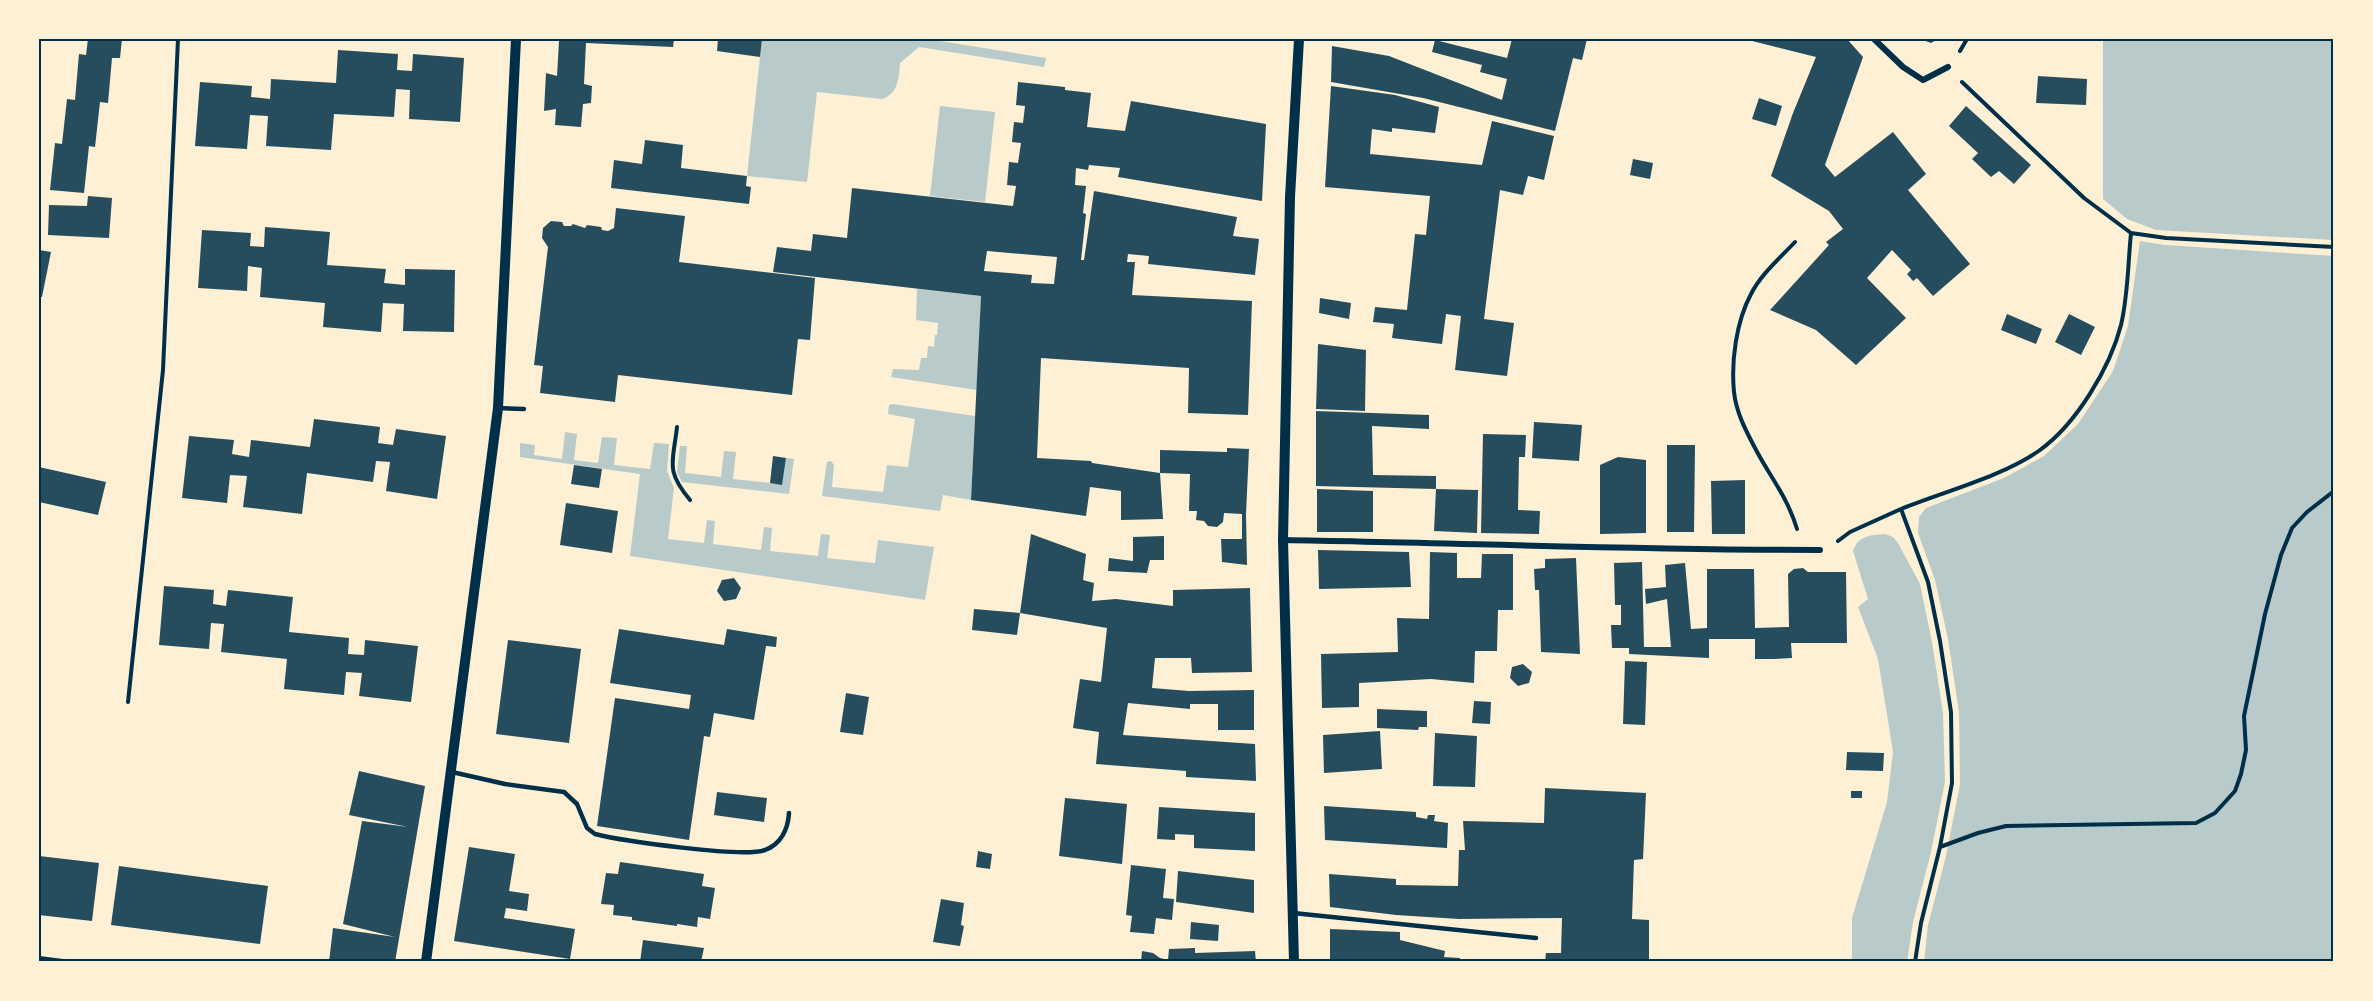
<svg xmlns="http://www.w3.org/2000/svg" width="2373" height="1001" viewBox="0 0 2373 1001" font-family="Signika,sans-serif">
<rect width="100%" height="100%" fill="#fdf0d5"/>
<path fill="#b9caca" d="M762,39H928L1046,58L1044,67L919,47L900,63C899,78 898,94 882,99L817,92L807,182L747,176Z
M2103,39H2334V240L2156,230L2127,219L2103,199Z
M940,106L995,112L985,202L930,196Z
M2140,241L2165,245L2334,256V962H1924L1928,925L1946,856L1960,784L1959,712L1948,639L1935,580L1918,533L1919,517L1926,508L2004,478L2044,456L2078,424L2113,371L2128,326Z
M917,289L981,296L977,390L891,377L893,369L919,370L921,358H927L928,346L934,347L935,335H937L938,323L916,320Z
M893,404L975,416L971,500L943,495L940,511L822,496L827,462L831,461L834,465L832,487L883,492L887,465L908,467L915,419L888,414L889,405Z
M565,432L577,434L574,460L598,463L602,437L617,438L614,465L650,469L654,443L669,444L667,471L674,488L668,539L704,543L707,520L715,521L713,544L761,550L764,527L772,528L770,551L818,556L821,534L830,535L827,558L875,563L878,540L934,547L925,600L630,556L640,474L520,457V443L535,445L534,455L562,459Z
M680,446H687L685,473L721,477L724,451L736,452L733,479L782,484L786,458L794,459L789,494L682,482L677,472Z
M1885,534L1893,537L1898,543L1920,584L1932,642L1943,713L1945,782L1931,852L1913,922L1907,962H1852V918L1887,802L1893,752L1878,659L1858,607L1868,599L1853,551C1858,536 1870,535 1885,534Z"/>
<path fill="#264d5e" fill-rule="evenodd" d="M88,39H122L120,58H112L108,103L100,102L95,147L89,146L84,193L50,190L55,143L62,144L67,99L75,100L79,54L86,55Z
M547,39H674L673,47L586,43L584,84L592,86L591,103L583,104L581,127L555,125L556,109L544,111L546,73L557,76L559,41H547Z
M718,39H762L760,57L717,51Z
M1512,39H1587L1582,60L1573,58L1555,131L1423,98L1331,82L1332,46L1389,56L1502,100L1507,79L1480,72L1482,65L1432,52L1435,40L1507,58Z
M1744,39H1847L1863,57L1825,165L1835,177L1893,132L1926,174L1908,190L1970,264L1933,296L1917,278L1913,281L1907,274L1911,270L1892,250L1867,278L1906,318L1856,365L1816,330L1770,310L1829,245L1826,242L1843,229L1829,211L1771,176L1793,113L1816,57Z
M1920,39H1938L1931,43Z
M338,50L398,54L397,70L412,71L413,54L464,58L460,122L409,119L410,90L396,89L394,117L334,114L331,150L266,146L268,116L250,115L247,149L195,146L200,82L252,86L251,97L270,99L271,79L336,83Z
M2038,76L2087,79L2086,105L2036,103Z
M1018,82L1065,87V90L1091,93L1087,127L1125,131L1131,101L1266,124L1262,201L1118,177L1120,168L1089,165L1088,170L1076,168L1075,185L1086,186L1083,213L1086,214L1081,260H1084L1094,191L1237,217L1233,236L1259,239L1255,275L1148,264L1149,256L1128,254L1127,262H1135L1132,295L1252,301L1248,415L1188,413L1189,368L1041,358L1037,458L1091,461L1092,463L1160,473L1163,519L1121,520V491L1090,487L1086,516L971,500L981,296L773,272L777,247L811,251L813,234L847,238L852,188L1013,206L1016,186L1007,185L1009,162L1018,163L1021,143L1012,142L1014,122L1023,123L1025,106L1016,105ZM987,251L1057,257L1054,284L1031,283L1032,275L984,271Z
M1331,86L1395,95L1439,107L1435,133L1392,128V132L1372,129L1370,154L1482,165L1492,121L1554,136L1544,180L1528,176L1523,195L1500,190L1484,319L1514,323L1507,376L1455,370L1461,316L1446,314L1442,344L1392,338L1394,324L1373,322L1375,307L1407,310L1415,234L1426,235L1430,196L1325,187Z
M1759,98L1782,106L1776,126L1752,119Z
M1966,106L2031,165L2014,184L1999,171L1991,177L1972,159L1978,153L1949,126Z
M645,140L683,145L681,168L747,176L746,186L751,187L749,204L611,188L614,160L642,164Z
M1633,159L1653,163L1650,179L1630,175Z
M88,196L112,198L109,238L48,235L49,205L87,206Z
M616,208L685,216L679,262L815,278L810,340L798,339L792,395L618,375L615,402L540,393L543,366L534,365L548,247L542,238L543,228L551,221L562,222L564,226H571L573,224L585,228L587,225L601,227L602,230L608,231L614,228Z
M265,227L330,232L327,265L386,269L384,283L405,285V269L455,270L454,332L403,331L404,304L383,303L381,332L323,327L325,303L260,297L262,268L248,266L247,291L198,288L202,230L251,233L250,246L264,247Z
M39,250L51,252L42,297L39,296Z
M1320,298L1351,303L1349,319L1319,313Z
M2007,314L2042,329L2036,344L2001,330Z
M2069,314L2095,327L2081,355L2055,342Z
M1318,344L1366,350L1365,411L1316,409Z
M1316,411L1429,415V429L1372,426L1373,475L1436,476V489L1478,490L1477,533L1434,531L1436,489L1316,486Z
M314,419L380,427L378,443L393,445L396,429L446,436L437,499L386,491L390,462L376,461L373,482L307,473L302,514L243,507L247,476L230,475L227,503L182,498L189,436L234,440L232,454L249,457L251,440L310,447Z
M1534,422L1582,425L1579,461L1532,458Z
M1483,434L1526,435L1525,457H1519L1518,510L1540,511L1539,534L1481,533Z
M1667,445H1695L1694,532H1667Z
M1227,448L1249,449L1246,514L1247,565L1222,562L1221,539H1242V514L1224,513L1223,522L1217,527L1208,526L1204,521L1196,520L1197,511H1189L1190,474L1160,473V450L1227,452Z
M773,456L786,458L782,485L770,483Z
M1618,457L1646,460V533L1600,534V465Z
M574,465L602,469L599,488L571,484Z
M39,467L106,482L98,515L39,502Z
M1745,480V534H1712L1711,481Z
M1317,489L1373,491V532H1317Z
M566,503L618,511L612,553L560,545Z
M1031,534L1086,554L1083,580L1094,583L1092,601L1116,599L1173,606V590L1250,588L1252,672L1192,673L1191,658H1155L1152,688L1189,691L1254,690V730H1218V704H1190V709L1128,703L1123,735L1255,744L1256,781L1186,777V771L1096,764L1099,732L1073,728L1080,679L1101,682L1107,628L1020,613Z
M1164,536V560H1150L1147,573L1108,571L1109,558L1133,561V537Z
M1318,550L1409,552L1411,587L1319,589Z
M1430,552L1457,553V578H1481L1482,554H1513V610H1498L1497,651H1475L1474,683L1431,679L1359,683V707L1322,708L1321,654L1398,652L1397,618L1429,619Z
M1576,558L1580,654L1541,652L1539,590H1535L1534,569L1545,568V559Z
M1642,562L1644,647H1671L1667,599L1646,604L1645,589L1666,587L1665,565L1685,563L1691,629L1707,628V569H1754L1755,628L1789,627L1788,574L1794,569L1803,568L1808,572H1846L1847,643H1791L1792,658L1774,659H1755V639H1709V658L1629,654V648H1612L1611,625H1621V605H1615L1614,563Z
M734,578L741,588L736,599L724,601L717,591L722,580Z
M164,586L214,590L213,604L226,606L228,590L293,597L289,632L349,638L348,654L364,655L365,640L418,646L411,702L359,696L362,673L346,672L344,695L284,689L287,659L221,652L224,624L211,623L209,649L159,645Z
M974,609L1020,613L1017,635L972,630Z
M619,629L724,645L727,629L777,637L776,647L766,646L754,720L714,713L710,737L704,736L689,840L597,826L615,698L689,709L691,695L610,683Z
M508,640L581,649L569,743L496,734Z
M1625,661L1647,662L1645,725L1623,724Z
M1523,664L1532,672L1529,683L1518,686L1510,678L1512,667Z
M846,693L869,697L863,735L840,732Z
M1474,701L1491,702L1490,724L1472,723Z
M1377,709L1427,711V727H1419L1418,730L1377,728Z
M1380,731L1382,769L1324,773L1323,735Z
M1435,733L1477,736L1475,787L1433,786Z
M1847,752L1884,753L1883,771L1846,770Z
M359,771L425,786L395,962H329L333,928L395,937L343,924L362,821L408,827L349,815Z
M1545,788L1646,793L1643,859L1634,860L1632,919L1649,920V962H1545L1546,953H1561L1562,918L1459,919L1396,915L1330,907L1329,874L1396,879V885L1458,886L1459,850H1465L1463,821L1544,823Z
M1851,791H1862V798H1851Z
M717,792L767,798L764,822L714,815Z
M1065,798L1127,804L1122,864L1059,856Z
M1324,806L1416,812V817L1427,819L1428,815H1435L1434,821L1448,823L1447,848L1325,840Z
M1159,807L1255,813V851L1194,848V835L1175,834V840L1157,839Z
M469,847L515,854L509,891L529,894L527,911L506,908L504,918L575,929L570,959L454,941Z
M978,851L992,854L990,869L976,867Z
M39,856L99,863L92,921L39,915Z
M620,862L704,874L702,886L715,888L710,919L698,917L697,927L677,924V926L632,920V917L613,915L614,905L601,904L606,873L618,874Z
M1131,865L1166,869L1163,898L1174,899L1172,920L1156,918L1154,934L1130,932L1132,916L1126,915Z
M119,866L268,886L260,944L111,925Z
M1178,871L1254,880V913L1176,902Z
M941,899L964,903L961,925L964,926L960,946L933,942Z
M1191,922L1219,925L1218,941L1190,939Z
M1330,929L1400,932V940L1445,951L1444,957L1460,958V962H1330Z
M643,940L704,948L701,962L672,959V962H640Z
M1195,948V953L1255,951L1256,962H1141L1142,951L1153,953L1160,958L1168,960L1169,949Z"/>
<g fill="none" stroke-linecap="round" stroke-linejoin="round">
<path stroke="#003049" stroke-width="4" d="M1960,51L1967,39
M1962,82L2084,198L2131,233L2166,238L2334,247
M1795,242C1780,258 1761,274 1751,294C1736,322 1731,362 1734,392C1736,412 1746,431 1755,448C1770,477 1787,496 1797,529
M677,427C673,463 665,470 690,500
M1838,541L1850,532L1901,509
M128,702L163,370L178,39
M1940,847L1978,833L2006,826L2196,823L2215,813L2235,791L2241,774L2246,750L2244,716L2265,614L2281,555L2292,528L2307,512L2334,491
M1915,962L1921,923L1940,847L1952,783L1951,712L1940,641L1928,582L1901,509C1943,492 2004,476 2040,450C2076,424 2110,368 2121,325C2128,296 2128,263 2131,233"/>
<path stroke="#003049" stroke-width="4.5" d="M498,408L524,409
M452,772L505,784L564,792L577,804L587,828L595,834C623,841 742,858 765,850C781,844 788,829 789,813
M1293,913L1536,938"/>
<path stroke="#003049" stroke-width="6" d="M1874,39L1903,67L1923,80L1948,67
M1283,540C1462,543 1641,550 1820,550
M39,959L63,962"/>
<path stroke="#003049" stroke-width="10" d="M426,962L498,408L516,39
M1294,962L1283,540L1290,197L1299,39"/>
</g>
<rect width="2373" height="1001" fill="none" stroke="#fdf0d5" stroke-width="81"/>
<rect x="40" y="40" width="2292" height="920" fill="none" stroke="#003049" stroke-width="2"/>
</svg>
